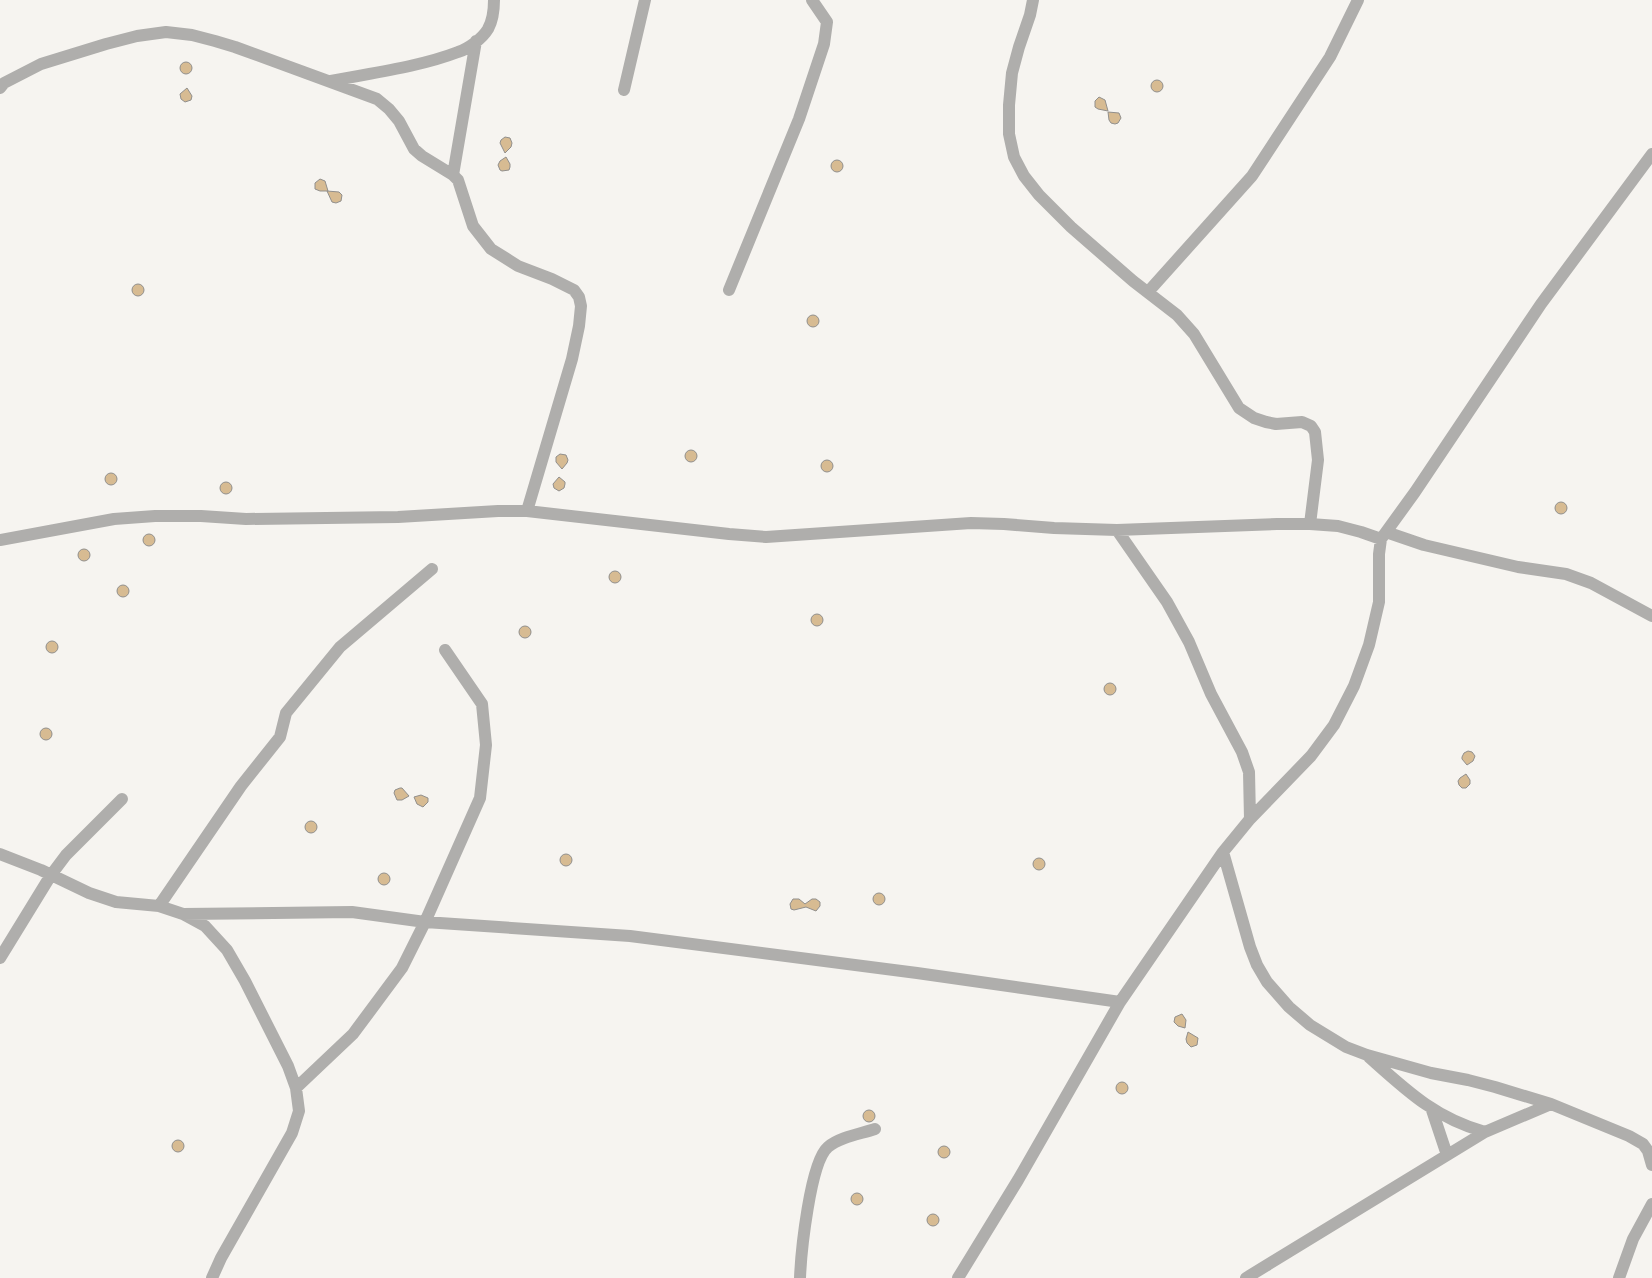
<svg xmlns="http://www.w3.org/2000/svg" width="1652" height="1278" viewBox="0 0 1652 1278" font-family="Roboto,sans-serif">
<rect width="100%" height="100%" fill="#f6f4f0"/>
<path fill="#d7bb92" stroke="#918f8c" d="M180 68a6 6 0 1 1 12 0a6 6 0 1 1-12 0Z
M1151 86a6 6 0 1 1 12 0a6 6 0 1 1-12 0Z
M187,88L192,96L191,100L185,102L181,99L180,94Z
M1099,97L1105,100L1108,111L1098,109L1095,107V101Z
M1108,112L1119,113L1121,118L1118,123L1115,124L1111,123L1109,120Z
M505,137L510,138L512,143L511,147L505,153L500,143L501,140Z
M506,157L510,164V167L509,170L502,171L500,170L498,165L500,161Z
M831 166a6 6 0 1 1 12 0a6 6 0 1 1-12 0Z
M320,179L325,181L328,191H320L315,189V183Z
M327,191L339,192L342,195L341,201L336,203L332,202Z
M132 290a6 6 0 1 1 12 0a6 6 0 1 1-12 0Z
M807 321a6 6 0 1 1 12 0a6 6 0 1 1-12 0Z
M685 456a6 6 0 1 1 12 0a6 6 0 1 1-12 0Z
M560,454L566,455L568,460L567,463L562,469L556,462V457Z
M821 466a6 6 0 1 1 12 0a6 6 0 1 1-12 0Z
M105 479a6 6 0 1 1 12 0a6 6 0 1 1-12 0Z
M559,477L565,482V484L564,488L559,491L554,488L553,484Z
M220 488a6 6 0 1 1 12 0a6 6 0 1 1-12 0Z
M1555 508a6 6 0 1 1 12 0a6 6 0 1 1-12 0Z
M143 540a6 6 0 1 1 12 0a6 6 0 1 1-12 0Z
M78 555a6 6 0 1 1 12 0a6 6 0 1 1-12 0Z
M609 577a6 6 0 1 1 12 0a6 6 0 1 1-12 0Z
M117 591a6 6 0 1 1 12 0a6 6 0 1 1-12 0Z
M811 620a6 6 0 1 1 12 0a6 6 0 1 1-12 0Z
M519 632a6 6 0 1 1 12 0a6 6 0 1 1-12 0Z
M46 647a6 6 0 1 1 12 0a6 6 0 1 1-12 0Z
M1104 689a6 6 0 1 1 12 0a6 6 0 1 1-12 0Z
M40 734a6 6 0 1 1 12 0a6 6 0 1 1-12 0Z
M1468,751L1472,752L1475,756L1473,761L1467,765L1462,759V757L1464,753Z
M1466,774L1470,780V784L1466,788H1462L1459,785L1458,781L1460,778Z
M400,788H402L409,796L402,800H397L394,793L395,790Z
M421,795L428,798V802L423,807L417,804L414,797Z
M305 827a6 6 0 1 1 12 0a6 6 0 1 1-12 0Z
M560 860a6 6 0 1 1 12 0a6 6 0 1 1-12 0Z
M1033 864a6 6 0 1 1 12 0a6 6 0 1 1-12 0Z
M378 879a6 6 0 1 1 12 0a6 6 0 1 1-12 0Z
M873 899a6 6 0 1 1 12 0a6 6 0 1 1-12 0Z
M793,899H799L805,904L812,899H816L820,902V906L816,911L806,907L794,910L791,909L790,904Z
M1182,1014L1186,1020L1185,1028L1178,1026L1174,1022L1175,1017Z
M1188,1032L1198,1038L1197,1045L1191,1047L1187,1043L1186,1039Z
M1116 1088a6 6 0 1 1 12 0a6 6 0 1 1-12 0Z
M863 1116a6 6 0 1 1 12 0a6 6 0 1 1-12 0Z
M172 1146a6 6 0 1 1 12 0a6 6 0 1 1-12 0Z
M938 1152a6 6 0 1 1 12 0a6 6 0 1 1-12 0Z
M851 1199a6 6 0 1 1 12 0a6 6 0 1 1-12 0Z
M927 1220a6 6 0 1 1 12 0a6 6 0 1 1-12 0Z"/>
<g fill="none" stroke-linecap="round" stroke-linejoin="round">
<path stroke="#afaeac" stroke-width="12" d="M1033,0L1030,15L1019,47L1012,73L1009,105V134L1014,157L1024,176L1039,195L1071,227L1133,281L1177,315L1194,334L1239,408L1254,418L1266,422L1276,424L1302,422L1311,426L1315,432L1318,460L1310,524
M331,81C371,73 419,67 458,52C468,49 482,39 488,29C493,20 494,11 494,0
M0,88L4,83L41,64L106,44L137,36L166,32L192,35L215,41L235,47L377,99L389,109L399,121L414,149L422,156L453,175L458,180L473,226L491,249L518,266L552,279L574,290L579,297L581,306L579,326L572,359L527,511
M624,90L645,0
M453,175L476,41
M729,290L799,119L824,44L827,22L812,0
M1148,292L1252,176L1330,57L1358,0
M1117,530L1167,602L1189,642L1211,694L1242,752L1249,772L1250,819
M1386,532L1424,545L1518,567L1566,574L1591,583L1652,616
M0,540L114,519L155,516H201L246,519L398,517L498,511H527L729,534L766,537L971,523L1004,524L1054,528L1117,530L1277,524H1310L1338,526L1361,532L1381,539
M1223,852L1250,947L1257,965L1267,982L1289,1007L1310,1025L1346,1047L1367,1055L1431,1073L1468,1080L1495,1087L1551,1104L1629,1136L1643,1144L1648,1151L1652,1165
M0,854L41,870L89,893L116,902L159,906L183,914L205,926L227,950L245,981L288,1066L296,1088L299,1111L292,1133L221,1258L212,1278
M159,906L241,786L280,737L286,713L340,647L432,569
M183,914L352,912L425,922L630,936L917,973L1120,1002
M0,958L51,875L66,855L122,799
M1369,1057C1407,1091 1435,1118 1485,1132
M296,1088L353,1034L402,968L425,922L480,798L486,745L482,704L445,650
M1432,1110L1447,1155
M800,1278C801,1253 810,1162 828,1147C840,1137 860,1134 875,1129
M958,1278L1018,1180L1120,1002L1223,852L1250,819L1311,756L1334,725L1354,686L1369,645L1379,602V554L1381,539L1415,492L1541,304L1652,154
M1246,1278L1485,1132L1551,1104
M1619,1278L1633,1239L1652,1204"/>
</g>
</svg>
